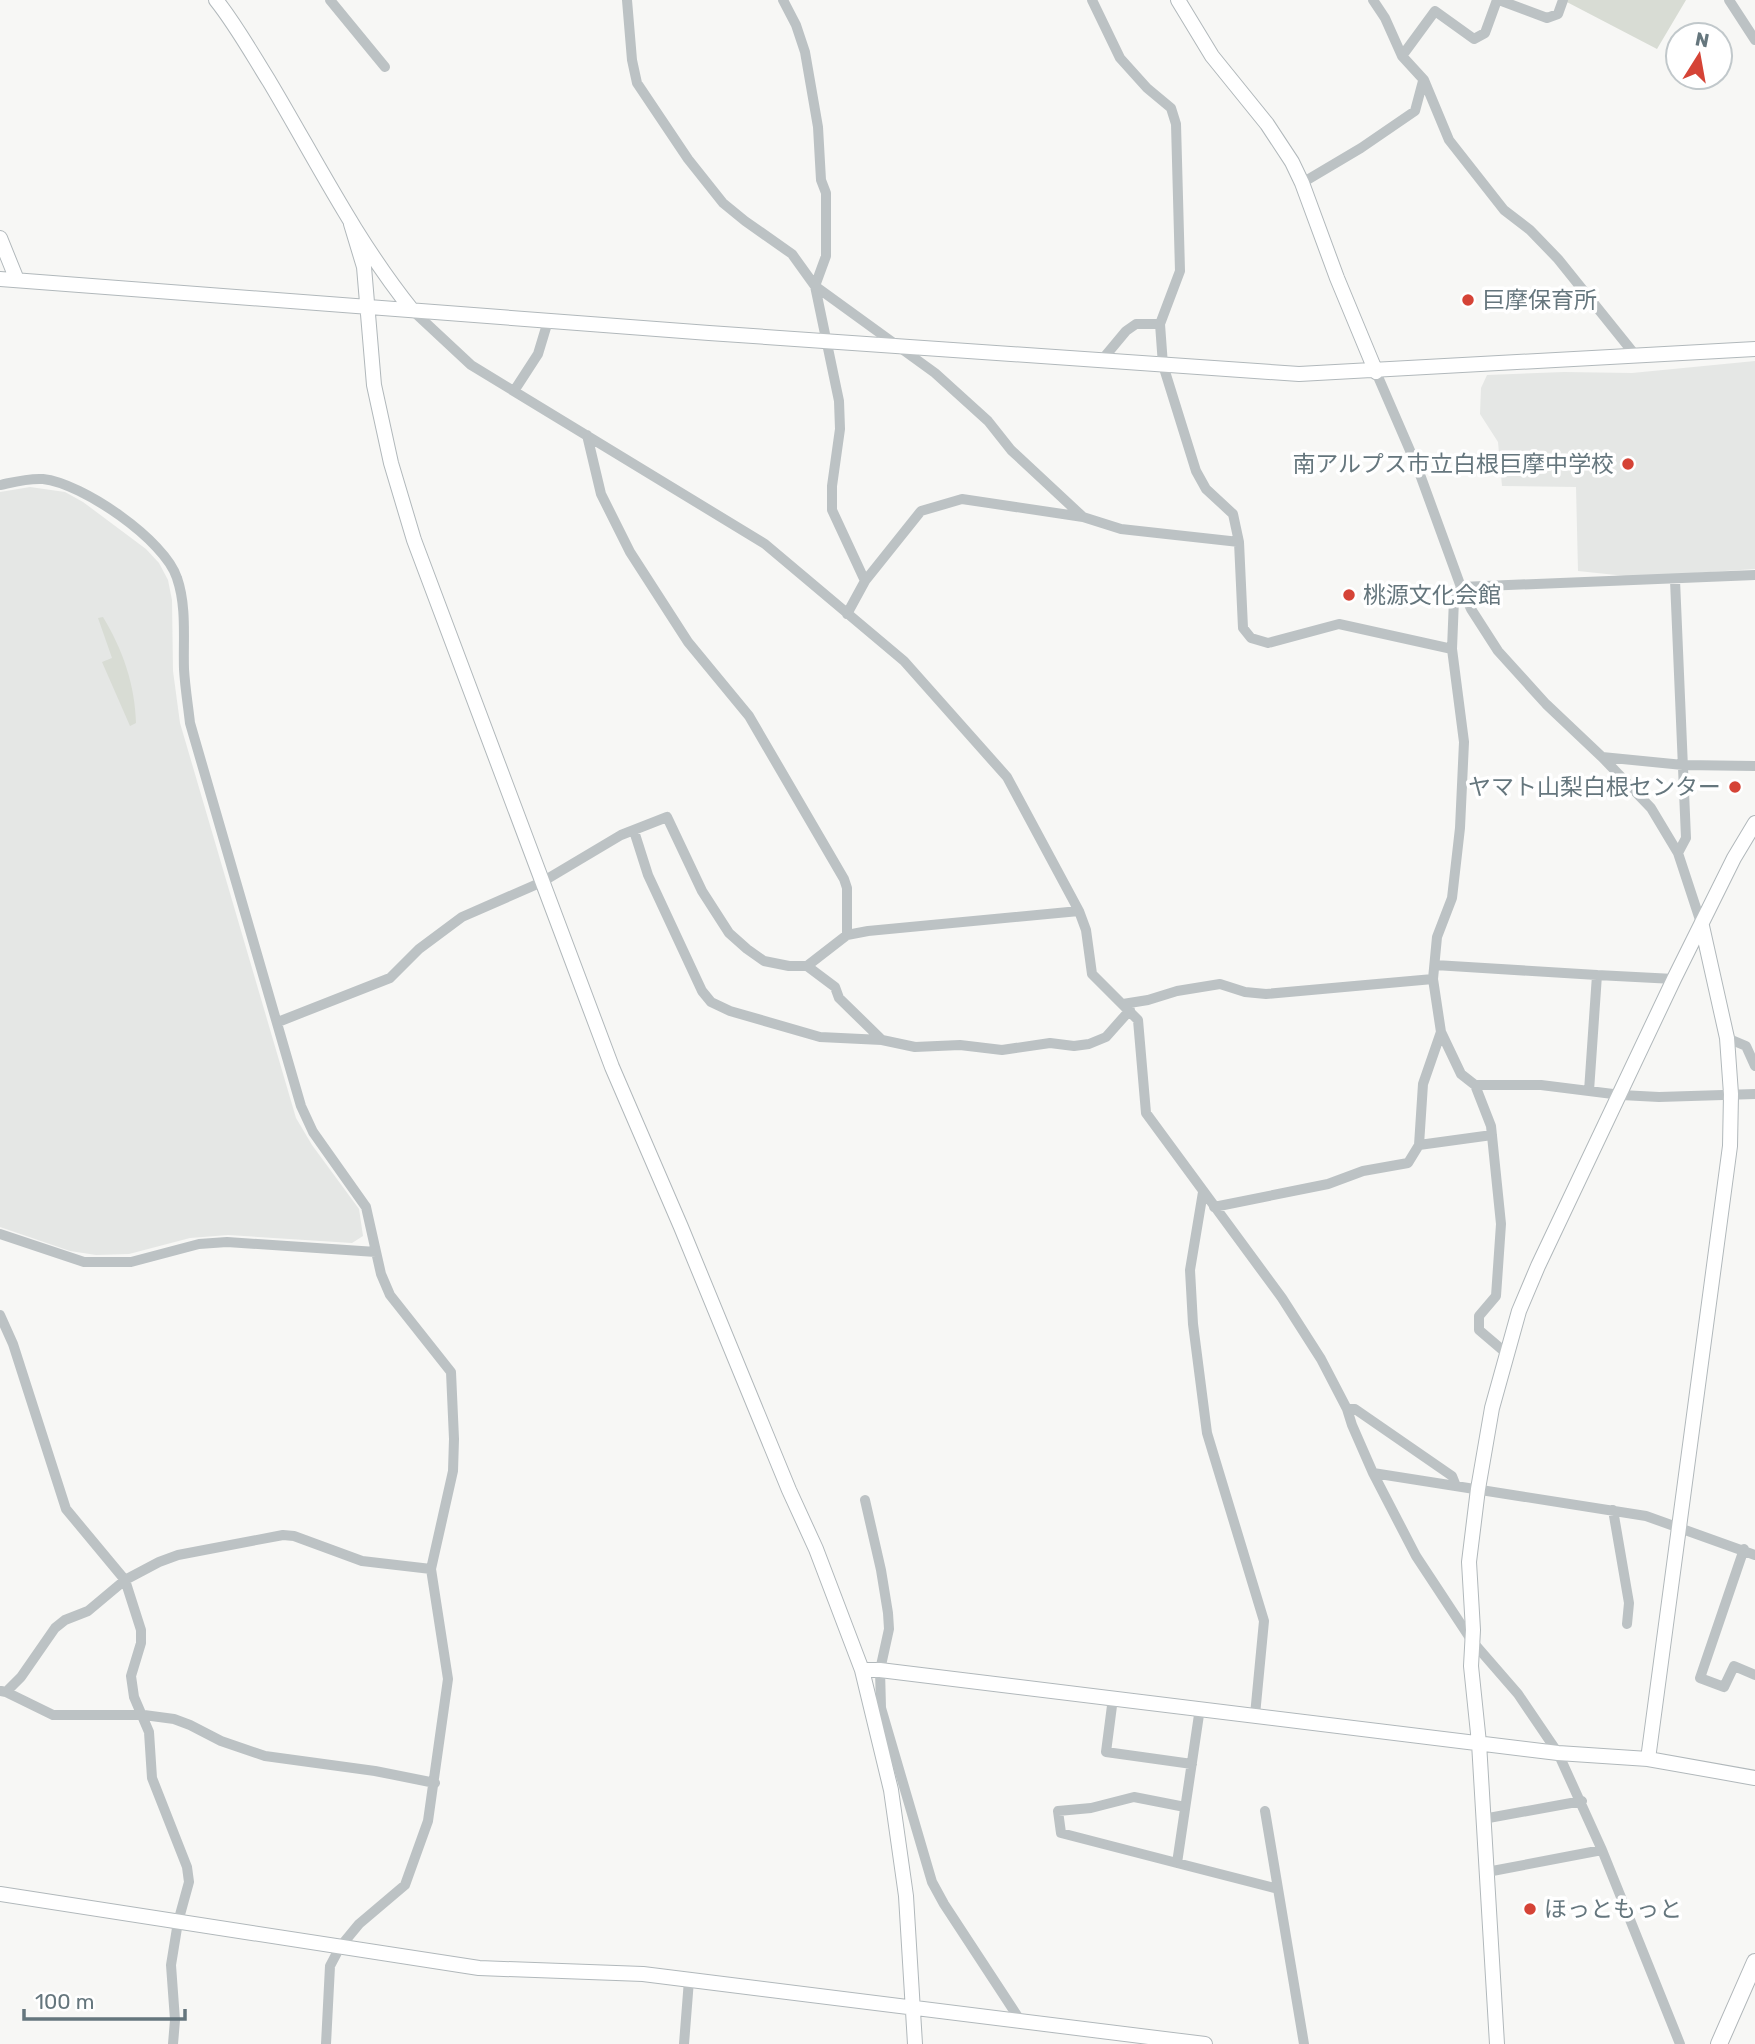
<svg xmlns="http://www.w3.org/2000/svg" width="1755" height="2044" viewBox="0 0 1755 2044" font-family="Rubik,'Noto Sans JP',sans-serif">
<rect width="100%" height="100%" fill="#f7f7f5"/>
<path fill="#e5e7e5" d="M1755,361V569L1635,577L1578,571L1576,487L1502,486L1498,442L1480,414L1481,388L1487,375L1564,372L1632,373Z
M30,487L65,492L83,502L146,549L159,563L168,580L172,600L173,671L180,723L296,1118L312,1145L359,1209L363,1236L352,1243L228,1235L190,1238L129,1254L96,1255L70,1251L0,1227V492Z"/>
<path fill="#d8dcd4" d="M1563,0H1686L1657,49Z
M103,617C123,650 135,685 136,723L130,726L102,662L112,658L98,618Z"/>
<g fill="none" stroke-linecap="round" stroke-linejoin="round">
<g stroke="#b1b8bb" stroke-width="16">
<path id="secondary" d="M216,0C236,25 252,54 269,81C315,158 355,239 412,310
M1178,0L1212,56L1267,124L1292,162L1302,183L1337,278L1376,372
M351,224L364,267L374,385L391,463L414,540L612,1067L681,1227L789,1490L816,1549L862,1670L891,1790L906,1896L915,2044
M0,238L17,280
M0,279L709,333L1299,374L1755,349
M862,1670H880L1558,1753L1648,1759L1755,1778
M1648,1759L1730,1146L1731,1094L1727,1038L1702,926
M0,1894L479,1968L643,1974L1205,2044
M1497,2044L1479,1743L1471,1666L1473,1630L1469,1562L1478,1489L1492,1408L1519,1311L1538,1266L1674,979L1734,858L1755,823"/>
</g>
<g stroke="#b0b6b9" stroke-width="18">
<path id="primary" d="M1719,2044L1755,1962"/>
</g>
<path stroke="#bcc2c4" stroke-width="10" d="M330,0L385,67
M627,0L632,60L637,83L688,159L723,203L745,221L792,254L815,286L935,373L988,421L1011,450L1083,517L1121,529L1239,542
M783,0L796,25L805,52L818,127L821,180L826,193V256L815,286L839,401L840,429L832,486V510L865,581
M1092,0L1120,58L1147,88L1171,108L1176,124L1180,271L1160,324L1163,365L1196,471L1206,489L1233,514L1239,542L1243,628L1251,638L1268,643L1339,624L1452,649
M1373,0L1385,18L1402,56L1424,80L1449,140L1504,210L1530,230L1558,259L1636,356
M1499,0L1547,18L1558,14L1563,0
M1729,0L1755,40
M1402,56L1435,11L1474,39L1485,33L1497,0
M1302,183L1361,148L1415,111L1423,81
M412,310L471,365L765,544L904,661L1007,777L1079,911L1086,930L1092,974L1138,1020L1146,1113L1282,1298L1321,1359L1347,1409L1352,1425L1373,1473L1416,1556L1472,1641L1518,1694L1558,1753L1602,1850L1680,2044
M1101,361L1126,331L1136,324H1160
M1376,372L1418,469L1461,587L1471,609L1498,651L1546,704L1602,757L1651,808L1678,853L1702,926
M514,391L538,354L548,321
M587,435L601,494L630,552L688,642L749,716L844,879L847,888V935
M0,485C14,482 28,478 43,479C82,483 165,540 177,578C187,607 183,640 184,669C185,687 188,705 190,723L301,1106L313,1132L366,1207L381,1274L390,1295L451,1372L454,1439L453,1471L431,1569L448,1679L428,1821L405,1885L359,1924L340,1947L330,1966L326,2044
M1675,580L1686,838L1678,853
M1461,587L1454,599L1452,649L1464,742L1460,828L1452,898L1437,937L1433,979L1441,1032L1461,1074L1475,1085H1541L1621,1095L1659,1097L1755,1094
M1461,587L1755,575
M847,614L865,581L921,511L962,499L1083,517
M1602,757L1683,765L1755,766
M634,831L648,875L702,991L711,1002L730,1011L820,1037L882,1040
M1435,965L1597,975L1589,1091
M807,966L847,935L868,931L1079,911
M1597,975L1674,979
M1123,1004L1148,1000L1177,991L1220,984L1245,992L1266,994L1433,979
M278,1022L390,978L419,949L462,917L542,882L621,835L667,817L702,891L729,933L747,949L764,961L789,966H807L835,987L839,998L882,1040L915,1047L960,1045L1002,1050L1050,1043L1074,1046L1089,1044L1106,1037L1130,1010
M1727,1038L1746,1046L1755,1066
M1475,1085L1491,1126L1501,1224L1496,1296L1479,1316V1330L1506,1353
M1419,1145L1423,1084L1441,1032
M1203,1192L1190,1270L1193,1324L1207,1433L1264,1621L1255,1715
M1214,1207L1328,1184L1363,1171L1408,1163L1419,1145L1492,1135
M0,1234L84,1262H131L199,1244L227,1242L376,1252
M0,1315L13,1344L66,1509L125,1580L141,1630V1643L131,1676L134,1697L149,1732L152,1778L187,1867L189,1882L178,1922L171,1965L175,2020L173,2044
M1347,1409H1355L1452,1476L1456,1486
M1373,1473L1646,1516L1755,1555
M865,1500L881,1570L888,1613L889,1629L880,1670L881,1708L932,1882L944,1904L1020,2020
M1613,1510L1629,1603L1627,1624
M1744,1549L1700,1678L1724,1687L1734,1666L1755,1675
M1,1691L6,1692L53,1715H144L174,1719L190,1725L221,1741L265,1756L375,1771L435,1783
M6,1692L21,1677L55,1628L65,1620L88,1611L125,1580L159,1562L178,1555L283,1535L294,1536L362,1561L431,1569
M1113,1698L1106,1752L1192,1764
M1200,1708L1177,1863L1278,1889
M1265,1811L1304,2044
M1483,1819L1582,1801
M1177,1863L1061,1833L1058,1811L1091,1808L1134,1797L1185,1807
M1487,1872L1602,1850
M684,2044L689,1980"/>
<use href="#secondary" stroke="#fff" stroke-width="14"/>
<use href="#primary" stroke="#fff" stroke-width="16"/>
</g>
<g fill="#d54336" stroke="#fff" stroke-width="2.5">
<circle cx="1468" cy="300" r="7"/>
<circle cx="1628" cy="464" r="7"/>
<circle cx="1349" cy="595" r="7"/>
<circle cx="1735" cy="787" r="7"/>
<circle cx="1530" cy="1909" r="7"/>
</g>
<g text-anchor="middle" stroke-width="7" stroke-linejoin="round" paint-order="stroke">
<g font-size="23" fill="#65767d" stroke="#fff" text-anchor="start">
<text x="1482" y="308">巨摩保育所</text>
<text x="1614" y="472" text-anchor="end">南アルプス市立白根巨摩中学校</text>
<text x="1363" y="603">桃源文化会館</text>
<text x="1721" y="795" text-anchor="end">ヤマト山梨白根センター</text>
<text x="1544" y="1917">ほっともっと</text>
</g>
</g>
<g transform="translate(1699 56) rotate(11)"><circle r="33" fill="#ffffff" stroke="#c1c8cb" stroke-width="2"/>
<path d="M0-5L12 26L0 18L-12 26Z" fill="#d54336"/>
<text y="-10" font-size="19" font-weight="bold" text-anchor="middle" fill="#65767d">N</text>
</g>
<path d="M24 2009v10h161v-10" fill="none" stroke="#65767d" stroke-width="3.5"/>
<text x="35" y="2009" font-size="21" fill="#65767d" stroke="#ffffff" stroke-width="5" paint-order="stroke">100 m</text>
</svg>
